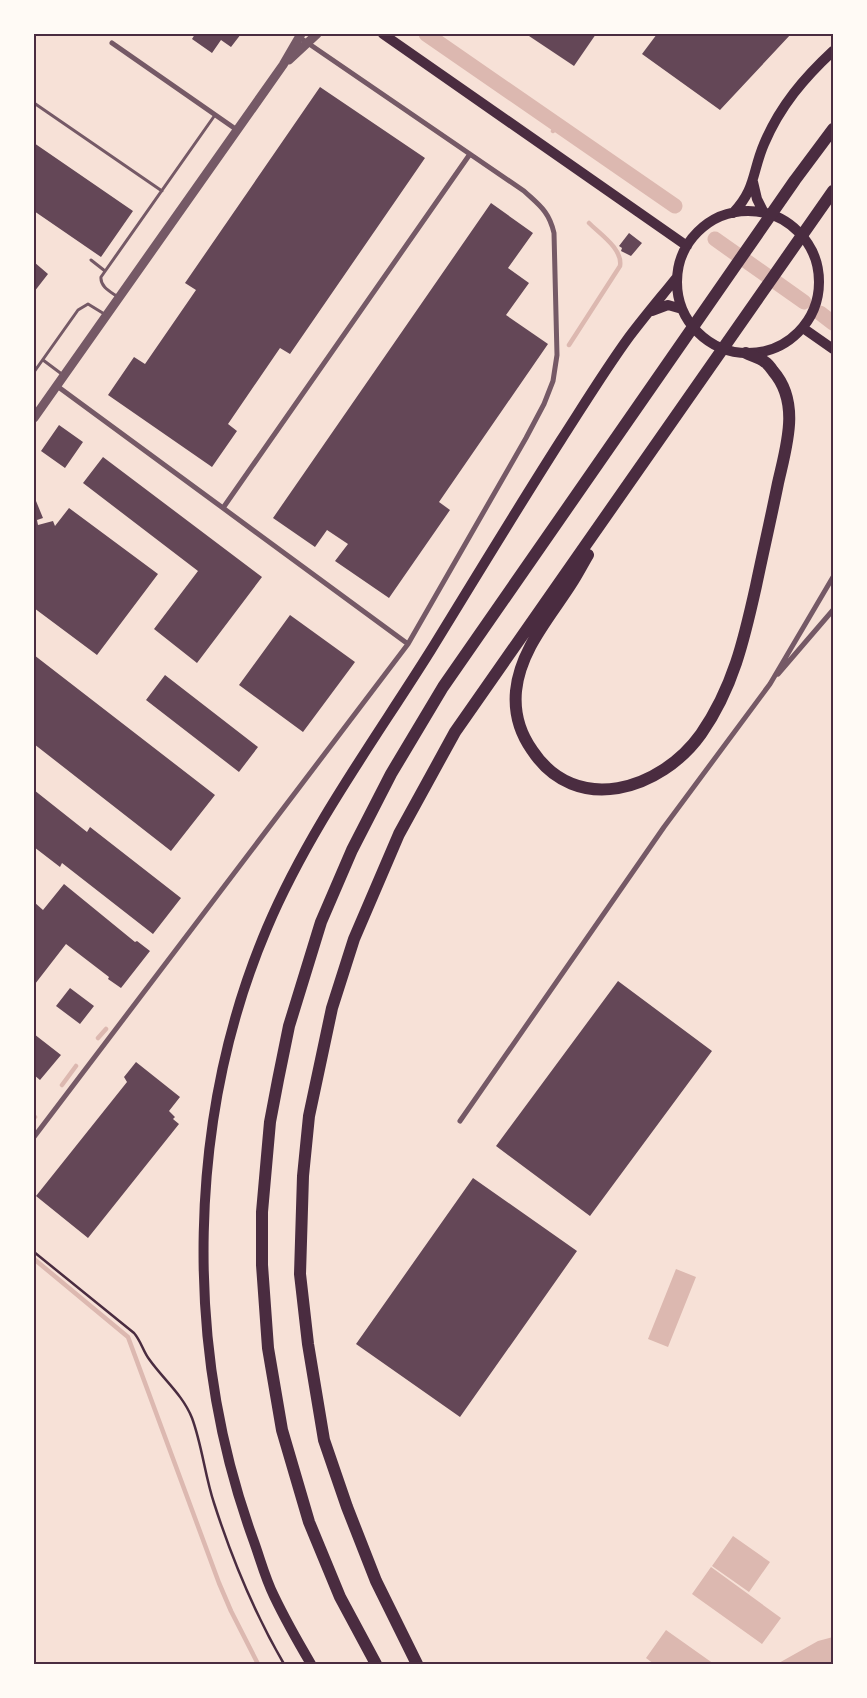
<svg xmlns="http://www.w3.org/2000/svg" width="867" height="1698" viewBox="0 0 867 1698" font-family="Inter,sans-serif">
<rect width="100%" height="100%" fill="#f7e1d7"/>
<path fill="#dcb8b0" d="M676,1269L696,1277L668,1347L648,1339Z
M733,1536L770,1562L749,1592L712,1566Z
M711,1567L781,1618L762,1644L692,1594Z
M666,1630L714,1664H654L646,1658Z
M833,1637V1664H777L818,1641Z"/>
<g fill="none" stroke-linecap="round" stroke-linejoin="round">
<path stroke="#dcb8b0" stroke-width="4.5" d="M553,131L557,125
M569,345L620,266C623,249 600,234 589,223
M98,1038L106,1029
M62,1085L76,1066
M34,1118L35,1117
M34,1259L128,1337L219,1583L231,1611L258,1664"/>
<path stroke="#dcb8b0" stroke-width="15" d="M426,34L675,206
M715,239L804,302
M820,313L833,323"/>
</g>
<path fill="#644757" d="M195,34H241L231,47L221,40L212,53L192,39Z
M526,34H596L574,66Z
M657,34H791L720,110L642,54Z
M320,87L425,158L290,354L280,348L228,424L237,431L212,467L108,395L134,357L145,364L196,290L185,283Z
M34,143L133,211L101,257L34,211Z
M491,203L533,233L508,268L529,283L506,315L548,344L439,502L450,510L389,598L335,561L348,544L327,530L315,547L273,518Z
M629,233L642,243L631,256L621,251L622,248L619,246Z
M34,262L48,274L34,292Z
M59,425L83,442L65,468L41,451Z
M103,457L262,577L197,663L154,629L198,571L83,483Z
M34,501H36L43,518L37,520L38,525L53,521L55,526L69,508L158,574L97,655L34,608Z
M290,615L355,662L303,732L239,685Z
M34,655L215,795L171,851L34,744Z
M165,675L258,747L239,772L146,700Z
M34,790L87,832L90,827L181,898L153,934L62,863L60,867L34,847Z
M64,884L135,942L137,941L150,951L121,988L108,979L109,977L66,944L35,984L34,982V902L43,910Z
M618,981L712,1051L590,1216L496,1146Z
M70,988L94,1006L80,1024L56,1006Z
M34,1034L61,1055L40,1080L34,1075Z
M136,1062L180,1097L169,1111L175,1117L173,1119L179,1124L88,1238L36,1196L127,1082L124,1077Z
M473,1178L577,1251L460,1417L356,1344Z"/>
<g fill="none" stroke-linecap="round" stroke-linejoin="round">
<path stroke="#4a2c40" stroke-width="2.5" d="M34,1252L134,1333C141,1341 143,1351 149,1359C163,1379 183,1395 192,1418C202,1445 205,1476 214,1503C232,1559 255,1614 284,1664"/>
<path stroke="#755966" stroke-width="3" d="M34,103L162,191
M91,260L105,271
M118,297C111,292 100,287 101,277L215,115
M43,360L63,375
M34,372L78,310L88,304L106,315"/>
<path stroke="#755966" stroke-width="5" d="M112,43L237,130
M57,386L408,644
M223,508L470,154
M778,674L833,610
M460,1121L664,827L770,684L833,577
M34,1137L408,644L526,438L544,404L553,381L557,355L554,233C549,211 539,205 524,191L299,37"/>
<path stroke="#755966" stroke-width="9" d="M289,60L317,34
M34,418L283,65L301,34"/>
<path stroke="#4a2c40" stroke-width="10" d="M383,34L687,246
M753,182L757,199L764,213
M677 282a71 71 0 1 1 142 0a71 71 0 1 1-142 0Z
M733,213C756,189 752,172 764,144C780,106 804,78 833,51
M652,311L668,305L682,309
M803,328L833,349
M311,1664C298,1642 285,1619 274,1596C265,1578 260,1558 253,1539C183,1346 187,1117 267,928C309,829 374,741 431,650C474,580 517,509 561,440C583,406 605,370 629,337C644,317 661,297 677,277"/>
<path stroke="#4a2c40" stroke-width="12" d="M588,555C582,565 577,575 571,584C550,617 520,650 516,691C514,713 520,733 532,750C576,817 661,790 701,734C733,688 744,640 756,586C763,552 771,518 778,483C786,447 801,403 773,371C771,368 768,364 765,362C760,358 752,356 746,353
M376,1664L340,1597L309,1522L282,1430L268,1348L262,1265V1212L270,1122L278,1080L289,1026L321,922L352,850L391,774L443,687L795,180L833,129
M417,1664L376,1581L347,1507L324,1440L308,1344L300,1274L303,1176L309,1116L332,1008L354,939L399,834L455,732L833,191"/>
</g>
<rect width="867" height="1698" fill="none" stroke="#fffaf5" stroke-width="70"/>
<rect x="35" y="35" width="797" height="1628" fill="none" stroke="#4a2c40" stroke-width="2"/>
</svg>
